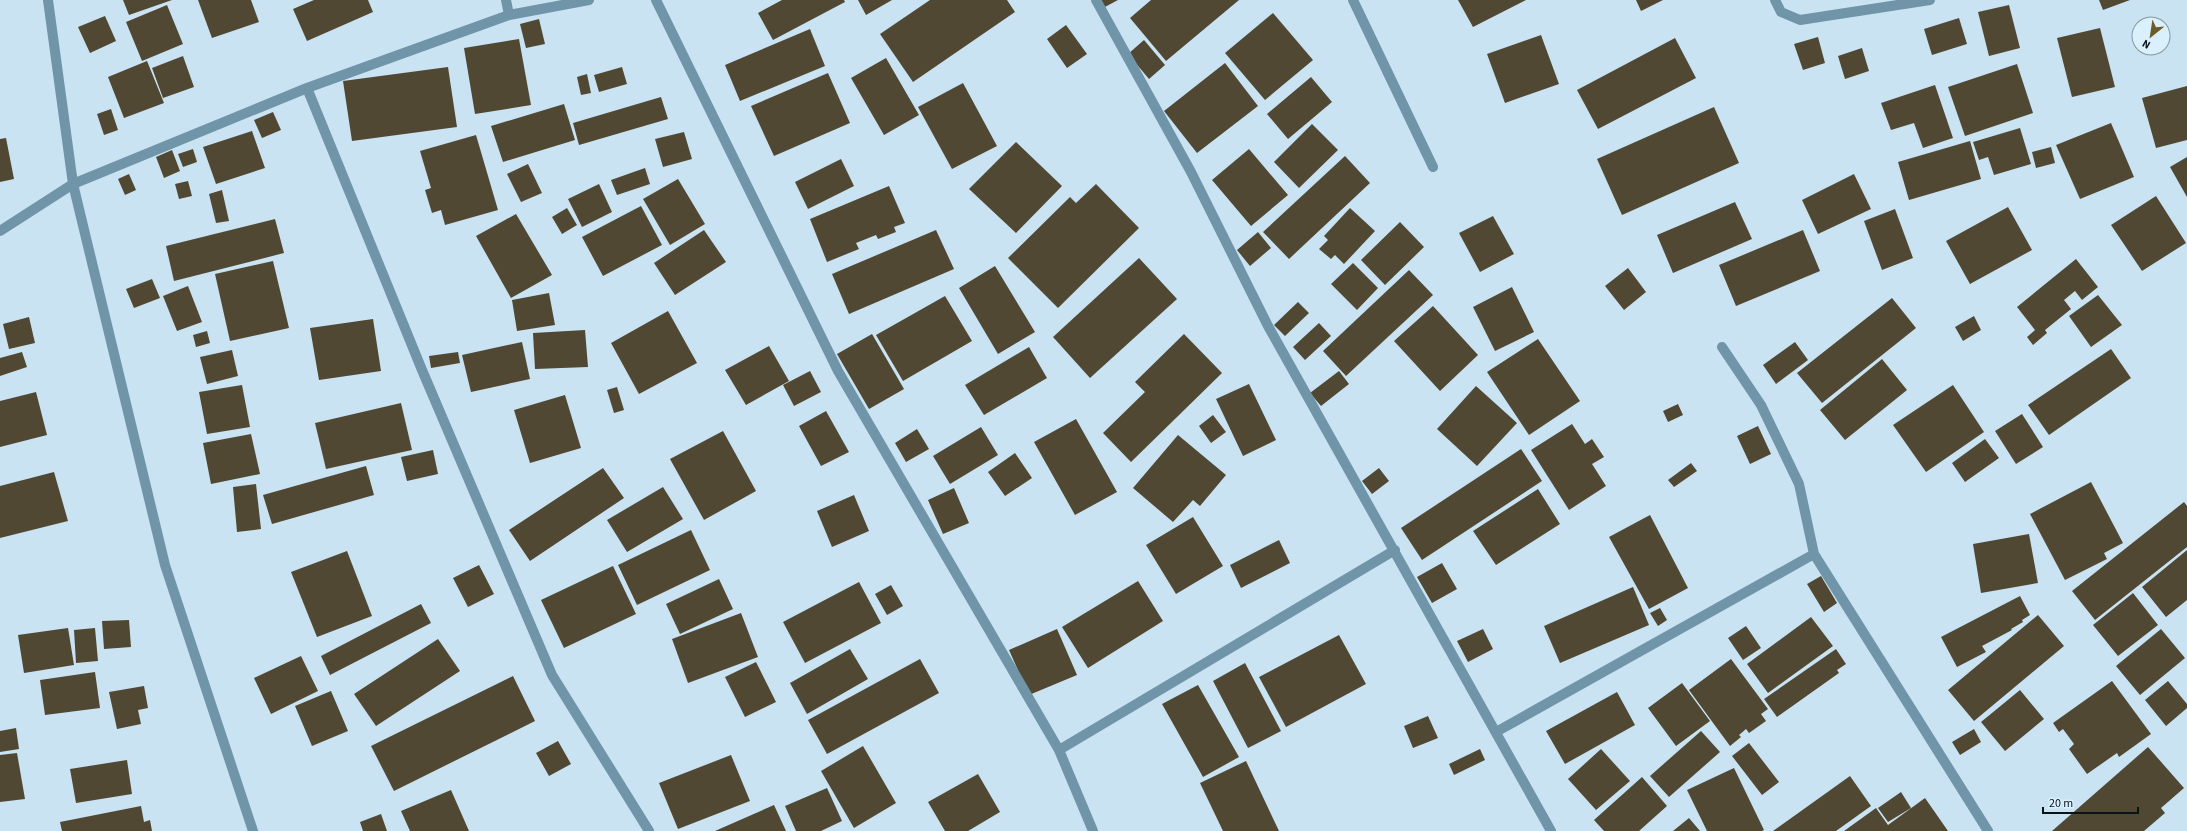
<svg xmlns="http://www.w3.org/2000/svg" width="2187" height="831" viewBox="0 0 2187 831" font-family="'Source Sans 3',sans-serif">
<rect width="100%" height="100%" fill="#c9e3f3"/>
<path fill="#504832" d="M123,0H172L129,15Z
M198,0H251L259,22L212,38Z
M314,0H368L373,12L307,41L293,9Z
M782,0H844L845,2L773,40L758,13Z
M858,0H892L866,15Z
M930,0H1007L1015,12L913,82L880,34Z
M1099,0H1118L1103,8Z
M1151,0H1239L1166,61L1130,18Z
M1458,0H1526L1473,27Z
M1636,0H1663L1641,11Z
M2099,0H2130L2103,10Z
M167,5L183,44L142,61L126,22Z
M2009,5L2020,48L1989,56L1978,12Z
M1273,13L1313,60L1265,100L1225,53Z
M105,16L116,41L90,53L78,27Z
M1959,18L1967,44L1932,55L1924,29Z
M539,19L545,44L526,48L520,24Z
M1066,25L1087,54L1067,68L1047,39Z
M2100,28L2115,87L2072,97L2057,38Z
M810,29L825,66L740,101L725,65Z
M1541,35L1559,84L1505,103L1487,54Z
M1818,37L1825,63L1803,70L1794,44Z
M1675,38L1696,78L1598,129L1577,90Z
M519,39L531,105L475,114L464,48Z
M1144,40L1165,65L1149,79L1128,54Z
M1862,48L1869,71L1845,79L1838,56Z
M183,56L194,87L163,98L152,68Z
M886,58L919,115L884,135L851,78Z
M147,61L164,103L124,118L108,77Z
M1225,63L1258,106L1197,153L1164,111Z
M2017,64L2033,113L1965,136L1948,87Z
M448,67L457,127L352,141L343,81Z
M622,67L627,84L599,92L594,75Z
M828,73L850,123L774,156L751,106Z
M587,74L591,93L581,95L577,77Z
M1311,77L1332,102L1288,139L1267,114Z
M963,83L997,146L952,169L918,107Z
M1935,85L1953,138L1923,148L1914,123L1891,130L1881,103Z
M2187,86V140L2156,148L2142,98Z
M661,97L668,119L579,145L573,123Z
M564,104L575,140L503,162L491,126Z
M1714,107L1739,163L1622,215L1597,159Z
M111,109L118,130L104,135L97,114Z
M273,112L281,130L262,138L254,120Z
M2111,123L2134,177L2080,199L2056,145Z
M1312,124L1338,150L1299,188L1274,162Z
M2020,128L2031,164L1994,175L1988,157L1979,160L1973,142Z
M252,131L265,168L216,184L203,147Z
M684,132L692,159L663,167L655,139Z
M476,135L498,210L445,225L441,210L432,213L425,190L431,188L420,151Z
M6,138L14,179L0,182V139Z
M1970,141L1981,179L1909,200L1898,162Z
M1016,142L1062,186L1016,233L969,189Z
M2051,147L2055,163L2036,168L2032,152Z
M193,149L197,162L183,167L178,154Z
M1249,149L1288,195L1251,226L1212,180Z
M172,150L180,171L164,178L156,157Z
M1345,156L1370,183L1289,259L1263,232Z
M2187,157V197L2170,167Z
M841,159L854,186L808,209L795,182Z
M528,164L542,193L521,202L507,174Z
M645,168L650,184L617,195L611,180Z
M129,174L136,190L125,195L118,179Z
M1854,174L1871,209L1818,234L1802,200Z
M678,179L705,224L670,245L643,199Z
M188,181L192,196L179,199L175,184Z
M599,184L612,212L582,227L568,199Z
M1096,184L1139,228L1058,308L1008,258L1070,197L1076,203Z
M889,186L905,223L894,227L896,232L878,239L876,235L856,243L859,249L827,262L810,219Z
M222,190L229,221L216,223L209,194Z
M2156,196L2186,243L2142,271L2111,225Z
M1735,202L1752,239L1673,273L1657,235Z
M641,206L662,245L603,276L582,237Z
M2008,207L2032,250L1970,284L1946,241Z
M567,208L577,225L562,234L552,217Z
M1350,208L1375,231L1344,264L1335,255L1331,259L1319,249L1328,240L1324,236Z
M1895,209L1913,258L1882,270L1864,221Z
M516,214L552,275L511,298L476,236Z
M1493,216L1514,254L1480,272L1459,233Z
M275,219L284,253L174,281L166,246Z
M1400,222L1424,247L1385,285L1361,260Z
M704,230L726,262L675,295L654,263Z
M936,230L954,269L849,314L832,274Z
M1803,230L1820,271L1736,306L1719,265Z
M1258,232L1271,248L1250,266L1237,250Z
M1139,258L1177,299L1090,378L1053,337Z
M2076,259L2098,287L2082,300L2075,291L2064,300L2071,309L2045,330L2047,333L2033,345L2027,337L2035,330L2017,307Z
M273,261L289,328L230,341L215,274Z
M1353,263L1378,288L1357,310L1331,284Z
M995,266L1035,332L998,354L959,288Z
M1628,268L1646,292L1624,310L1605,286Z
M1409,270L1433,295L1346,376L1323,351Z
M152,279L160,298L134,308L126,289Z
M188,286L202,322L177,331L163,296Z
M1512,287L1534,332L1495,351L1473,307Z
M549,293L555,325L517,331L512,300Z
M2098,295L2122,325L2091,347L2069,316Z
M945,296L972,341L903,381L876,335Z
M1892,298L1916,328L1822,403L1797,373Z
M1298,302L1309,313L1285,336L1274,325Z
M1433,306L1478,355L1440,391L1394,341Z
M668,311L697,363L639,394L611,343Z
M1974,316L1981,330L1963,341L1955,327Z
M29,317L35,343L9,349L3,324Z
M373,319L381,371L319,380L310,328Z
M1319,323L1331,336L1305,360L1293,347Z
M585,330L588,367L535,369L533,333Z
M207,331L210,343L196,347L193,335Z
M872,334L904,389L869,409L837,354Z
M1184,334L1222,373L1131,462L1103,433L1145,392L1135,382Z
M1538,339L1580,401L1529,435L1487,372Z
M522,342L530,379L471,392L462,355Z
M1795,342L1808,360L1776,384L1763,365Z
M769,346L789,381L746,405L725,370Z
M1029,347L1047,378L984,415L965,385Z
M2111,349L2131,378L2049,435L2028,405Z
M232,350L238,376L207,384L200,357Z
M22,352L27,367L0,376V358Z
M458,352L460,363L431,368L429,356Z
M1882,359L1907,390L1845,440L1820,410Z
M810,371L821,392L794,406L783,385Z
M1339,371L1349,384L1321,406L1310,393Z
M1249,384L1276,440L1243,456L1216,399Z
M242,385L250,427L207,434L199,392Z
M1953,385L1984,432L1926,472L1893,425Z
M1476,386L1517,423L1477,466L1437,429Z
M617,387L624,410L614,413L607,390Z
M36,392L47,435L0,447V401Z
M565,395L581,448L530,463L514,410Z
M401,403L412,450L326,469L315,423Z
M1678,404L1683,415L1668,422L1663,411Z
M826,411L849,452L821,466L799,426Z
M2022,414L2043,447L2016,464L1995,431Z
M1213,415L1226,432L1211,443L1199,426Z
M1076,419L1117,492L1075,515L1034,442Z
M1572,424L1585,444L1592,439L1604,457L1592,464L1606,486L1569,510L1531,450Z
M1758,426L1771,454L1750,464L1737,436Z
M981,427L998,455L950,484L933,456Z
M917,429L929,449L906,462L895,443Z
M723,431L756,491L704,520L670,459Z
M251,434L260,474L211,484L203,443Z
M1178,435L1226,475L1200,506L1193,500L1173,522L1133,488Z
M1985,439L1999,458L1965,482L1952,463Z
M1521,449L1542,481L1422,560L1401,528Z
M433,450L438,474L407,481L401,457Z
M1015,453L1032,478L1005,496L988,472Z
M1691,463L1697,471L1674,487L1668,480Z
M366,466L374,495L272,524L263,495Z
M603,468L624,498L530,561L509,530Z
M1379,468L1389,481L1372,494L1362,481Z
M54,472L68,521L0,538V486Z
M2091,482L2123,543L2104,553L2107,559L2065,580L2030,514Z
M256,484L261,529L237,532L233,487Z
M663,487L683,519L627,552L607,520Z
M954,488L969,523L943,534L928,500Z
M1538,489L1560,524L1496,565L1473,531Z
M854,495L869,531L832,547L817,511Z
M2184,502L2187,506V547L2095,620L2072,591Z
M1650,515L1688,588L1649,609L1609,537Z
M1193,517L1223,566L1176,594L1146,545Z
M691,530L710,570L637,605L618,565Z
M2029,534L2038,583L1981,593L1973,544Z
M1279,540L1290,563L1241,588L1230,565Z
M2187,550V600L2166,617L2142,587Z
M347,551L372,616L317,637L291,572Z
M1442,563L1457,589L1432,603L1417,577Z
M479,565L494,594L468,607L453,578Z
M613,566L636,614L564,648L541,600Z
M1821,576L1837,603L1824,612L1807,584Z
M719,579L733,609L680,634L666,604Z
M1138,581L1163,621L1088,668L1062,627Z
M859,582L881,623L805,663L783,622Z
M891,585L903,606L887,615L875,594Z
M1633,587L1649,625L1560,663L1544,626Z
M2133,593L2158,625L2118,656L2093,625Z
M2020,596L2030,615L2022,620L2023,622L2011,629L2012,630L1982,646L1986,652L1957,667L1941,637Z
M421,604L431,623L330,675L321,656Z
M1660,608L1667,620L1658,626L1650,613Z
M741,613L758,657L688,683L672,639Z
M2038,615L2064,646L1974,721L1948,690Z
M1811,617L1833,646L1768,693L1747,664Z
M129,620L131,647L104,649L102,621Z
M1746,626L1761,648L1743,660L1728,638Z
M68,628L74,665L24,673L18,635Z
M95,628L98,661L76,663L74,630Z
M1057,629L1077,675L1029,695L1009,650Z
M1483,629L1493,649L1468,662L1457,641Z
M2161,629L2185,658L2140,695L2116,666Z
M1339,635L1366,684L1286,727L1259,677Z
M438,639L460,671L376,726L354,694Z
M850,649L868,679L807,714L790,683Z
M1836,649L1846,664L1837,670L1839,673L1777,717L1764,699Z
M301,656L318,691L271,714L254,678Z
M920,659L939,693L827,754L808,720Z
M1731,659L1768,709L1761,714L1766,721L1749,733L1746,729L1739,735L1741,737L1730,746L1689,690Z
M756,662L776,702L745,717L725,677Z
M1245,663L1281,731L1248,748L1213,681Z
M95,672L100,708L45,715L40,680Z
M513,676L535,721L394,791L371,746Z
M2112,681L2151,734L2119,757L2117,753L2087,774L2069,749L2074,744L2063,729L2059,732L2053,723Z
M2168,681L2187,704V708L2166,726L2145,700Z
M1682,683L1710,721L1676,746L1648,708Z
M1198,685L1239,757L1203,777L1162,704Z
M144,686L148,708L138,710L141,724L117,729L109,692Z
M2020,690L2044,719L2005,751L1981,722Z
M331,691L348,731L312,746L295,706Z
M1617,692L1635,725L1565,764L1546,731Z
M1428,716L1438,738L1413,748L1404,726Z
M16,728L19,749L0,752V731Z
M1974,729L1981,742L1960,755L1952,742Z
M1701,731L1720,752L1669,797L1650,776Z
M558,741L571,764L549,776L536,753Z
M1749,743L1779,782L1762,795L1732,756Z
M863,746L896,803L854,828L821,771Z
M2148,747L2184,788L2161,808L2165,813L2144,831H2052Z
M1480,749L1485,760L1454,775L1449,764Z
M1601,749L1630,781L1596,810L1568,779Z
M17,753L25,799L0,802V755Z
M731,755L750,801L678,829L659,783Z
M127,760L132,794L76,803L70,769Z
M1246,761L1279,831H1223L1200,783Z
M1734,768L1764,830L1762,831H1707L1687,790Z
M978,774L1000,812L968,831H945L928,802Z
M1850,776L1871,806L1836,831H1773Z
M1642,777L1667,806L1639,831H1604L1594,820Z
M827,788L842,821L821,831H796L785,806Z
M451,790L469,831H410L401,811Z
M1901,792L1911,808L1888,822L1878,808Z
M1925,798L1948,831H1844L1876,808L1888,825Z
M774,805L786,831H715Z
M141,806L144,822L150,820L152,831H62L60,822Z
M381,814L387,831H363L360,822Z
M1689,818L1700,831H1673Z"/>
<g fill="none" stroke-linecap="round" stroke-linejoin="round">
<path stroke="#7094a8" stroke-width="10" d="M48,0L73,184L165,565L253,831
M506,0L509,15
M656,0L838,371L1059,750L1093,831
M1096,0L1191,172L1268,326L1551,831
M1353,0L1433,167
M1775,0L1781,12L1800,20L1930,0
M307,88L422,370L552,675L649,831
M0,231L73,184L307,88L509,15L589,0
M1722,347L1761,405L1799,484L1814,554L1988,831
M1496,732L1814,554
M1059,750L1395,550"/>
</g>
<g transform="translate(2151 36) rotate(210)"><circle r="19" fill="#daf0fc" stroke="#8698a1"/>
<path d="M0-3L7 15L0 10L-7 15Z" fill="#6d5b29"/>
<text y="-6" font-size="11" font-weight="bold" text-anchor="middle" fill="#091318">N</text>
</g>
<path d="M2043 807v6h95v-6" fill="none" stroke="#091318" stroke-width="2"/>
<text x="2049" y="807" font-size="12" fill="#091318" stroke="#daf0fc" stroke-width="3" paint-order="stroke">20 m</text>
</svg>
